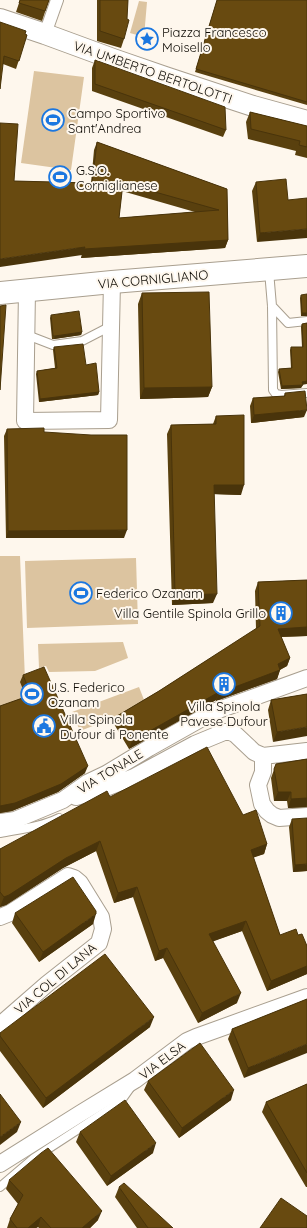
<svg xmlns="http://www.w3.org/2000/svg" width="307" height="1228" viewBox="0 0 307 1228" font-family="Quicksand,sans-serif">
<rect width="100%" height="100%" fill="#fef7ed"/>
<path fill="#dcc4a0" d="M139,1L147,2L144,37L130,33Z
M34,71L84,77L71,170L21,163Z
M0,556H20L25,680L28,702L0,713Z
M136,558L138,624L27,628L25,561Z
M123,642L128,658L95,671L49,672L46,666L39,668L38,644Z
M139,687L146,705L80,731L72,712Z"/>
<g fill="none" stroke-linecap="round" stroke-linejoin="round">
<g stroke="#a99f8f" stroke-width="10">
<path id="service" d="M269,271L272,306L273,390L276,394L281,395L307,393
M272,306L288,323L307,321
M27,335L53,345L82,341L111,326
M0,833C20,829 41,827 59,818
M0,1187L34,1158L120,1102L130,1088"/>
</g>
<g stroke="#a99f8f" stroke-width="14">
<path id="pedestrian" d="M45,34L57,0"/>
</g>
<g stroke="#a99f8f" stroke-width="18">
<path id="minor" d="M27,290L25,421L109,420L112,282
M263,756V772L258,785L262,804L267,811L272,815L279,818L307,816
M76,797L103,789L134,777L195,744L224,732H230L235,734L254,752L263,756L307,751
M0,822L15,820L63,800L87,783L106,774L149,748L213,712L307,678
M0,917L10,913L68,876L74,878L80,883L101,917L103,929L99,943L47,984L0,1025
M0,1164L81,1113L135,1080L187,1041L196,1037L307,997"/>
</g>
<g stroke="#a99f8f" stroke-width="22">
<path id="tertiary" d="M0,19L45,34L113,59L165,77L253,106L307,121"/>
</g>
<g stroke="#a99f8f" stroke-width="24">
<path id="secondary" d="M0,293L112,282L307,266"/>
</g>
<use href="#service" stroke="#fff" stroke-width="8"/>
<use href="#pedestrian" stroke="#fff" stroke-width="12"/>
<use href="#minor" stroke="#fff" stroke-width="16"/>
<use href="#tertiary" stroke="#fff" stroke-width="20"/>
<use href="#secondary" stroke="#fff" stroke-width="22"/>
</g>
<path fill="#59400e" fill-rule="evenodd" d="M20,0H49L42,21L16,12Z
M97,0H128L124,39L121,48L97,41Z
M217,0H307V105L195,72Z
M0,22L27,35L16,69L3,64Z
M95,60L226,130L223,137L92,91V68Z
M250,112L307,126V158L295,155L296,151L248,139L246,122Z
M97,142L227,189L228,240L225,248L81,258L82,255L14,181L91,183L94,150ZM122,191L195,212L119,218Z
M256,182L288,200L257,242L252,191Z
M142,293L212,387L208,397L140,399L138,304Z
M301,295L307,316H301L300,298Z
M51,315L82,332L81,335L54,339H52L50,318Z
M307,323V384H302L301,388L281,389L278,372L279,369L291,368L290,350L291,347H302L301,327L302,324Z
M54,347L86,365L99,392L98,395L39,402L36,374L37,371L55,368L53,350Z
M285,393L304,417L251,423L250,406L253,398L284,396Z
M216,416L241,495L214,494L213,603L172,605L167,434L171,425L213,424Z
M7,429L44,432L124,538H6L4,436Z
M307,580V636L281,637L290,658L287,666L280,670L277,679L216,701V700L129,749L114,724L117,716L159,691L256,629L255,591L258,582Z
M23,675L85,773L58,792L12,811L0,813V706L26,697L20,682Z
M307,694L273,742L268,710L271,700Z
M307,759V807L288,808L287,801H274L271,778L276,764Z
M110,797L243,815L267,844L264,854L253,857L280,935H298L307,946V974L267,991L242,931L213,941L237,1003L198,1023L163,958L155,961L133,897L114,903L96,851L63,868L6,905L0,907V849Z
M292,819L307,871L293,872L289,827Z
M15,913L93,924L39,962L12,923Z
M307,999L244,1078L228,1039L232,1029Z
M150,1027L43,1108L0,1051V1033Z
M148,1081L231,1100L179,1138L144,1090Z
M307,1084V1187H306L262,1112L266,1102Z
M80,1132L153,1153L107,1186L76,1142Z
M9,1180L98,1220L90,1228H39L38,1227L36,1228H7L10,1219L18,1204L6,1189Z
M119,1187L173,1228H137L115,1197Z"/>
<path fill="#49340b" d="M307,229V238L257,242L260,233Z
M228,240L225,248L81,258L84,249Z
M85,247L82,255L0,267V259Z
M302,313H307V316H301Z
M82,332L81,335L54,339L55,336Z
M307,381V384L301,385L302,382Z
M303,385L301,388L281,389L282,386Z
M212,387L208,397L140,399L144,388Z
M99,392L98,395L39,402L40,399Z
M307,410L304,417L251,423L254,415Z
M214,485H244L241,495L211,494Z
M127,530L124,538H6L8,531Z
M217,594L213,603L172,605L175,595Z
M307,627V636L275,637L278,629Z
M290,658L287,666L275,672L278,664Z
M280,670L277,679L216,701L219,693Z
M219,692L216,700L129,749L132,741Z
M307,727V736L273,742L277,732Z
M88,766L85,773L58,792L12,811L0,813V806Z
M278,792H291L287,801H274Z
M307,798V805L306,807L288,808L291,799Z
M100,841L96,851L63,868L6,905L0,907L4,897L66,858Z
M267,844L264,854L247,860L251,850Z
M307,864V871L293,872L295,865Z
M137,887L133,897L114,903L118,893Z
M96,914L93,924L39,962L43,952Z
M246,921L242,931L206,944L209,934Z
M167,948L163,958L155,961L159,951Z
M307,966V974L267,991L271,981Z
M241,993L237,1003L198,1023L202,1013Z
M154,1017L150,1027L43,1108L46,1098Z
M307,1044V1053L244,1078L248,1068Z
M234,1090L231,1100L179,1138L182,1128Z
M21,1122L17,1132L0,1145V1137Z
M156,1143L153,1153L107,1186L111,1176Z
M102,1211L98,1220L90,1228H82Z
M41,1217L38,1227L36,1228H28Z"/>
<path fill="#684a10" stroke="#49340b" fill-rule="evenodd" d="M20,0H49L45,11L19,3Z
M100,0H128L127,19L129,20L124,39L100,31Z
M217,0H307V102L196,69Z
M0,22L26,31L25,34L27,35L19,61L4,56L0,89Z
M95,60L225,107L226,130L95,84Z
M250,112L307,126V147L299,145L300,141L251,129Z
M0,123L18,124L14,181L92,183L97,142L227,189L228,240L84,249L85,247L0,259ZM123,183L219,210L119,218Z
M286,179L288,200L307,198V229L260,233L256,182Z
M209,292L212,387L144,388L142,293Z
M307,294V313H302L301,295Z
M6,305L0,390V306Z
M79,311L82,332L55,336H53L51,315Z
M307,323V381L302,382L303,385L282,386L279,369L292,368L291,347H303L302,324Z
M83,344L86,365L96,363L99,392L40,399L37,371L57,368L54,347Z
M305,391L307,410L254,415L253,398L285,396V393Z
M244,415V485H214L217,594L175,595L171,425L216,424V416Z
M44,428V432L91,435H127V530L8,531L7,429Z
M307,580V627L278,629L290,658L278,664L280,670L219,693V692L132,741L117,716L159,691L260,626L258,582Z
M44,667L88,766L61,784L15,803L0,806V706L31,695L23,675Z
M307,694V727L277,732L271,700Z
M207,747L243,815L256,810L267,844L251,850L280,935L296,929L298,935L302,934L307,946V966L271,981L246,921L209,934L241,993L202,1013L167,948L159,951L137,887L118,893L100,841L66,858L9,895L4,897L0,892V849L107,791L110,797Z
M307,759V798L291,799V792H278L274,769L276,764Z
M307,818V864L295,865L292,819Z
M73,877L96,911V914L43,952L15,913Z
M105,954L154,1017L46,1098L0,1036V1033Z
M307,999V1044L248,1068L232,1029Z
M200,1043L234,1090L182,1128L148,1081Z
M307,1084V1173L266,1102Z
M0,1094L21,1122L0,1137Z
M125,1100L156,1143L111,1176L80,1132Z
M48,1148L102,1211L82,1228H51L41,1217L28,1228H17L10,1219L23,1195L9,1180L41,1153Z
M124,1183L173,1228H148L119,1187Z
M281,1198L307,1216V1228H260Z"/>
<defs>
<g id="sight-ring" transform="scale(1.15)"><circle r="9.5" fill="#fef7ed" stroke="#1b77e0" stroke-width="1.5"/><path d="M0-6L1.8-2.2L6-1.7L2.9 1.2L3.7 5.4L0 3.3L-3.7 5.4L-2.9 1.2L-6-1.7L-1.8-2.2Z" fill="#1b77e0"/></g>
<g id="stadium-ring" transform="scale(1.15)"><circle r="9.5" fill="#fef7ed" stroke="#1b77e0" stroke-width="1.5"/><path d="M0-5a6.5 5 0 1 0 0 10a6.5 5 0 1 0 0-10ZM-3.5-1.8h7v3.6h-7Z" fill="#1b77e0"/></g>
<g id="building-ring" transform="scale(1.15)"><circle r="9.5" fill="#fef7ed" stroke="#1b77e0" stroke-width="1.5"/><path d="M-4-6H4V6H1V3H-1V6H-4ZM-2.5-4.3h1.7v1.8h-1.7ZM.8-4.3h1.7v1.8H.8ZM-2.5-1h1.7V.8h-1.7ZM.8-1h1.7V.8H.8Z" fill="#1b77e0"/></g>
<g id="civic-ring" transform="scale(1.15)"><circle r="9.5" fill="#fef7ed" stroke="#1b77e0" stroke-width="1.5"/><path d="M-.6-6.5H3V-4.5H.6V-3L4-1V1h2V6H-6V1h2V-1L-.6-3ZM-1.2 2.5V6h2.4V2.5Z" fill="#1b77e0"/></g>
</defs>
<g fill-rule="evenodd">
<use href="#sight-ring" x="147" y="39"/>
<use href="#stadium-ring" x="53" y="120"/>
<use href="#stadium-ring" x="60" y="177"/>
<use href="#stadium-ring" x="81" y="593"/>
<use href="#building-ring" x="281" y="613"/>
<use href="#building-ring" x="224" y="684"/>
<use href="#stadium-ring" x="32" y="694"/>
<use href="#civic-ring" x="44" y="726"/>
</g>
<g text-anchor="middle" stroke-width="4" stroke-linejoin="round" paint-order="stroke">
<g font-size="13" fill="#0f0c06" stroke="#fef7ed" text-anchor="start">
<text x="162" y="37">Piazza Francesco<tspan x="162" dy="15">Moisello</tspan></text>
<text x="68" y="118">Campo Sportivo<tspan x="68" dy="15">Sant'Andrea</tspan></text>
<text x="76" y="175">G.S.O.<tspan x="76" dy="15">Corniglianese</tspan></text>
<text x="96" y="598">Federico Ozanam</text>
<text x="266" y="618" text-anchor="end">Villa Gentile Spinola Grillo</text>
<text x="48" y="692">U.S. Federico<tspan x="48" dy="15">Ozanam</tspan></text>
<text x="224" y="711" text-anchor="middle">Villa Spinola<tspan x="224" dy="15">Pavese Dufour</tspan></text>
<text x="60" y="724">Villa Spinola<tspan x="60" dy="15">Dufour di Ponente</tspan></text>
</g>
<g font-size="13" fill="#0f0c06" stroke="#fef7ed">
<text transform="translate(153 72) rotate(19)" y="5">VIA UMBERTO BERTOLOTTI</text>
<text transform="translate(153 279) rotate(-5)" y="5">VIA CORNIGLIANO</text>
<text transform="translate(110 771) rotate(-31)" y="5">VIA TONALE</text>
<text transform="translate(55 978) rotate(-40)" y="5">VIA COL DI LANA</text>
<text transform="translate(162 1060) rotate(-37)" y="5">VIA ELSA</text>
</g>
</g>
</svg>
